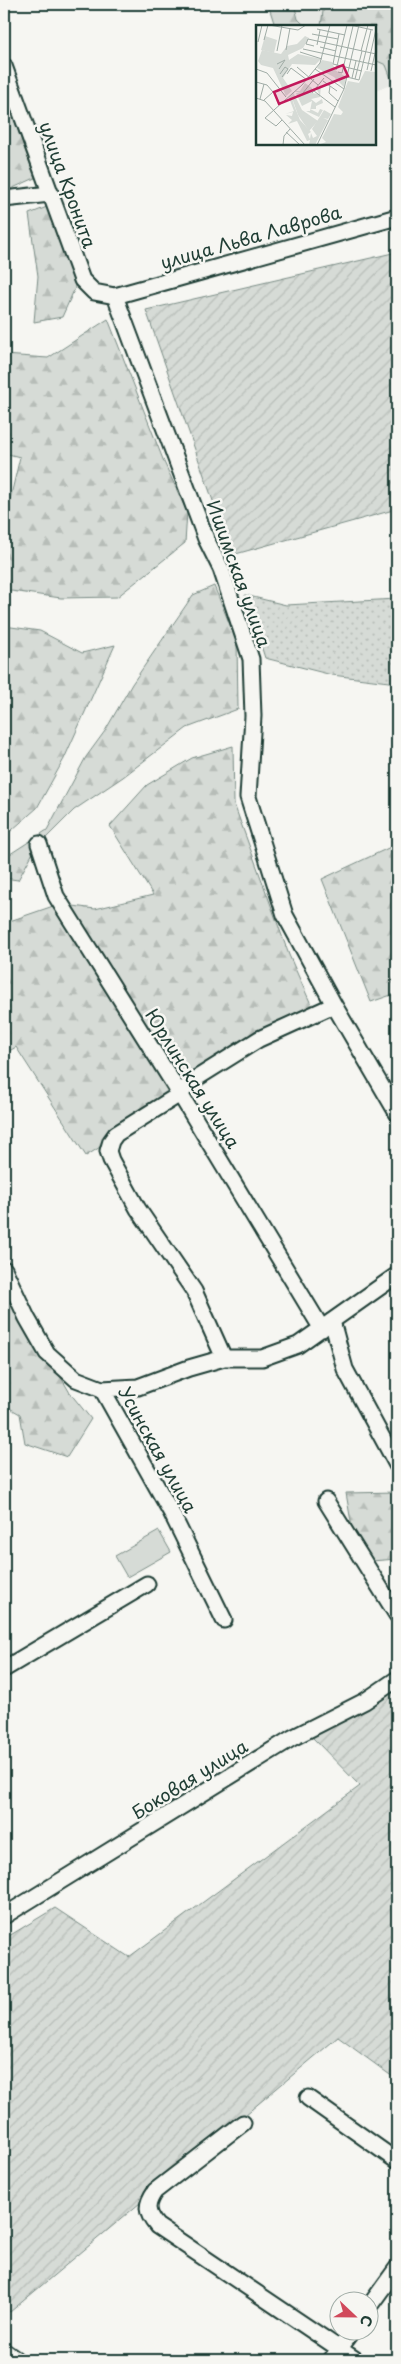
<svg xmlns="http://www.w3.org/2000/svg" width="401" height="2364" viewBox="0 0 401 2364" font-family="'Playpen Sans',sans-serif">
<defs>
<pattern id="grass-dots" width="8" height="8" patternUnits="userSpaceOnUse" patternTransform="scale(1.25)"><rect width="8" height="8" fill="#d6dbd6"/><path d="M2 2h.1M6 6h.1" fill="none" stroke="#b7bdb8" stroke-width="1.8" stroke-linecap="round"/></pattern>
<pattern id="forest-firs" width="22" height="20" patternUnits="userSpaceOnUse" patternTransform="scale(1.25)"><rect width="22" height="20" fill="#d6dbd6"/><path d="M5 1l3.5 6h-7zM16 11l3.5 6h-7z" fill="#b7bdb8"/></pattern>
<pattern id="garden-furrows" width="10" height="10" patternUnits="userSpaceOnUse" patternTransform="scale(1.25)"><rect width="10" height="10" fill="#d6dbd6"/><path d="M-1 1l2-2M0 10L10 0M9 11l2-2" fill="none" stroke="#b7bdb8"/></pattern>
</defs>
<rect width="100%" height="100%" fill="#f6f6f2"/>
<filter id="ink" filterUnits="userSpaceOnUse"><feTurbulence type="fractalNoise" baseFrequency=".02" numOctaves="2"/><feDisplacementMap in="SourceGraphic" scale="10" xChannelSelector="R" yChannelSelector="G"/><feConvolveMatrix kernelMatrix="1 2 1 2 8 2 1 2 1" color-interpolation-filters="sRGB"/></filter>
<g filter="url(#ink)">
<path fill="#e6e8e4" d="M276,4H397V82L375,91V26H284Z"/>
<path fill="url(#grass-dots)" stroke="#7a8c85" d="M245,595L286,605L397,599V683L332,675L265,658Z"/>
<path fill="url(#forest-firs)" stroke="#7a8c85" d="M268,4H294L298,19L305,26H275Z
M324,4L374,8L397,4V94L386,65L375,60V26H321Z
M4,90L35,178L4,192Z
M47,207L70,261L75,288L62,317L34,322L38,276L29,214Z
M108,319L164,462L187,512L185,543L117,597L61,598L4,590V525L20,457L4,453V355L48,358Z
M214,586L237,642L238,709L187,728L123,777L74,810L35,849L18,880L4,878V858L47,830L86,757L105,731L132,684L193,595Z
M4,626L40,631L82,653L115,645L64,759L37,808L4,837Z
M233,746L234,804L289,955L314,1011L86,1156L16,1047L4,1054V923L59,904L95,909L153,895L110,826L147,785L192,758Z
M397,844V993L371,1002L322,879Z
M4,1301L27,1318L70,1393L91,1419L67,1457L25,1443L20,1414L4,1405Z
M397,1492V1559L358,1562L346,1493Z"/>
<path fill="#d6dbd6" stroke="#7a8c85" d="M159,1531L171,1552L127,1577L115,1556Z"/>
<path fill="url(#garden-furrows)" stroke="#7a8c85" d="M397,252V509L232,555L146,310Z
M397,1684V2080L338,2037L10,2312L4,2308V1939L55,1908L129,1957L360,1786L311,1736Z"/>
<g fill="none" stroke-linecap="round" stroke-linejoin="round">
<g stroke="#1f3d34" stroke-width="19">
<path id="minor" d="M4,66L82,280L94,292L115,296L397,217
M4,199L50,194
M115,296L206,539L221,569L251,659L253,716L248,797L285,915L334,1005L397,1113
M39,844L56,896L180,1094L322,1329
M4,1269L27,1318L47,1353L76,1379L102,1389L171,1512L224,1620
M332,1321L345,1369L397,1465
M224,1358L194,1291L138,1209L111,1160L108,1151L111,1141L116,1134L180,1094L192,1081L259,1039L334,1005
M102,1389L138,1387L189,1368L224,1358H262L298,1345L397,1275
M326,1501L397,1615
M4,1669L147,1584
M4,1916L292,1738L365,1701L397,1679
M308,2098L397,2161
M243,2123L155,2191C145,2205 146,2213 157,2226L356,2360
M368,2308L397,2268
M331,2360L352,2332"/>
</g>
<g stroke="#1f3d34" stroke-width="22">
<path id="major" d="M4,2353L14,2360"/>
</g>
<use href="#minor" stroke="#f6f6f2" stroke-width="15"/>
<use href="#major" stroke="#f6f6f2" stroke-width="19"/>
</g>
</g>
<g text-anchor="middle" stroke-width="5" stroke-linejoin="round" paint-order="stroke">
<g font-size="18" fill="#1f3d34" stroke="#f6f6f2">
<text transform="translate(67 185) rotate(70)" y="6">улица Кронита</text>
<text transform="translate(251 238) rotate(-16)" y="6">улица Льва Лаврова</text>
<text transform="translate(238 574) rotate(70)" y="6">Ишимская улица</text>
<text transform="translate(192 1079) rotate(58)" y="6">Юрлинская улица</text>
<text transform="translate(157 1450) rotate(61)" y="6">Усинская улица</text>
<text transform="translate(190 1780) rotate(-32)" y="6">Боковая улица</text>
</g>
</g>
<g transform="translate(256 25)">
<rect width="120" height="120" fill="#f6f6f2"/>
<path d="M109,46L120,47V120H62L70,117L66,113L78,89L85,90L87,87L82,82L92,56L103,58ZM49,58L56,63V68L63,69L61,65L65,60L64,72L55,74L60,78L66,74L67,78L60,81V84H54L62,88L64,84L67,85L63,92L50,86H54L56,76L46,81L40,68H44L38,66H44ZM37,67L40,73H36L38,80L44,95L55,107L52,109L54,114L55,108L57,113L61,111L56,104L65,90L68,85L75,89L72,94L67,93L72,95L59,120H53L54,115L51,116L41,96L32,99L36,95L30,90L36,91L37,87L29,89L38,86L33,73Z" fill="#d6dbd6"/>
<path d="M9,11L21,15L18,28L5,25Z" fill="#d6dbd6"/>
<path d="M49,11L53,13L47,23L32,30L33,35L42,29L65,34L59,40L36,39L27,53L36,66L30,71L17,43L5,40L2,36L6,25L25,29L31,21L41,19ZM66,35L76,37L79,45L90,52L88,62L78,52L61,43ZM36,73H40L46,85L62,96L53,106L42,90Z" fill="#d6dbd6"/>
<path fill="none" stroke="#a0aca6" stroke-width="1" d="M13,0L42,5L50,0M94,0L117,5M61,4L89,10M56,9L82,14M83,9L77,39L106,46M8,15L12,0M2,17L6,0M61,20L64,5M58,21L50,19L52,14L120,29M64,22L80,26M47,24L120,40M30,25L34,3M21,26L26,0M105,26L112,0M44,27L66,34M21,39L29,35L23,44M41,42L62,60M0,44L11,48L30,72M59,44L88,64M80,45L91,0M111,45L120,4M115,46L120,24M82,47L86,48L97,1M24,49L29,42L32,44L26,52M31,49L35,43L51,55M91,52L103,55L115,5M96,53L100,36M99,54L106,26M67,56L81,66M0,57L11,60L17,67L8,75M74,61L73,68L82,76M58,66L79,82M47,68L58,54M56,68L68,53M0,73L9,76L49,120M4,74L8,59M26,95L20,101L9,93L46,60L64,38L74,0M30,107L44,120M27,120L28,111L34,104M61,120L88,64L103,0"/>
<path fill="#c2185b" fill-opacity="0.15" stroke="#c2185b" stroke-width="2.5" d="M87,40L92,51L23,79L18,67Z"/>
<rect width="120" height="120" fill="none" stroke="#1f3d34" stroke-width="2.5"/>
</g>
<rect width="401" height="2364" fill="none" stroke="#f6f6f2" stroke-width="20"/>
<rect x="10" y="10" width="381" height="2344" fill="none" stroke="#1f3d34" stroke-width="2" filter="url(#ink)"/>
<g transform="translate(354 2316) rotate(112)"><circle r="24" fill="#f6f6f2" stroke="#a0aca6"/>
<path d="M0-4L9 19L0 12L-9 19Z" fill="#d1495b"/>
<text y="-8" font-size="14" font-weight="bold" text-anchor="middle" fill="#1f3d34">С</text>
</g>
</svg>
